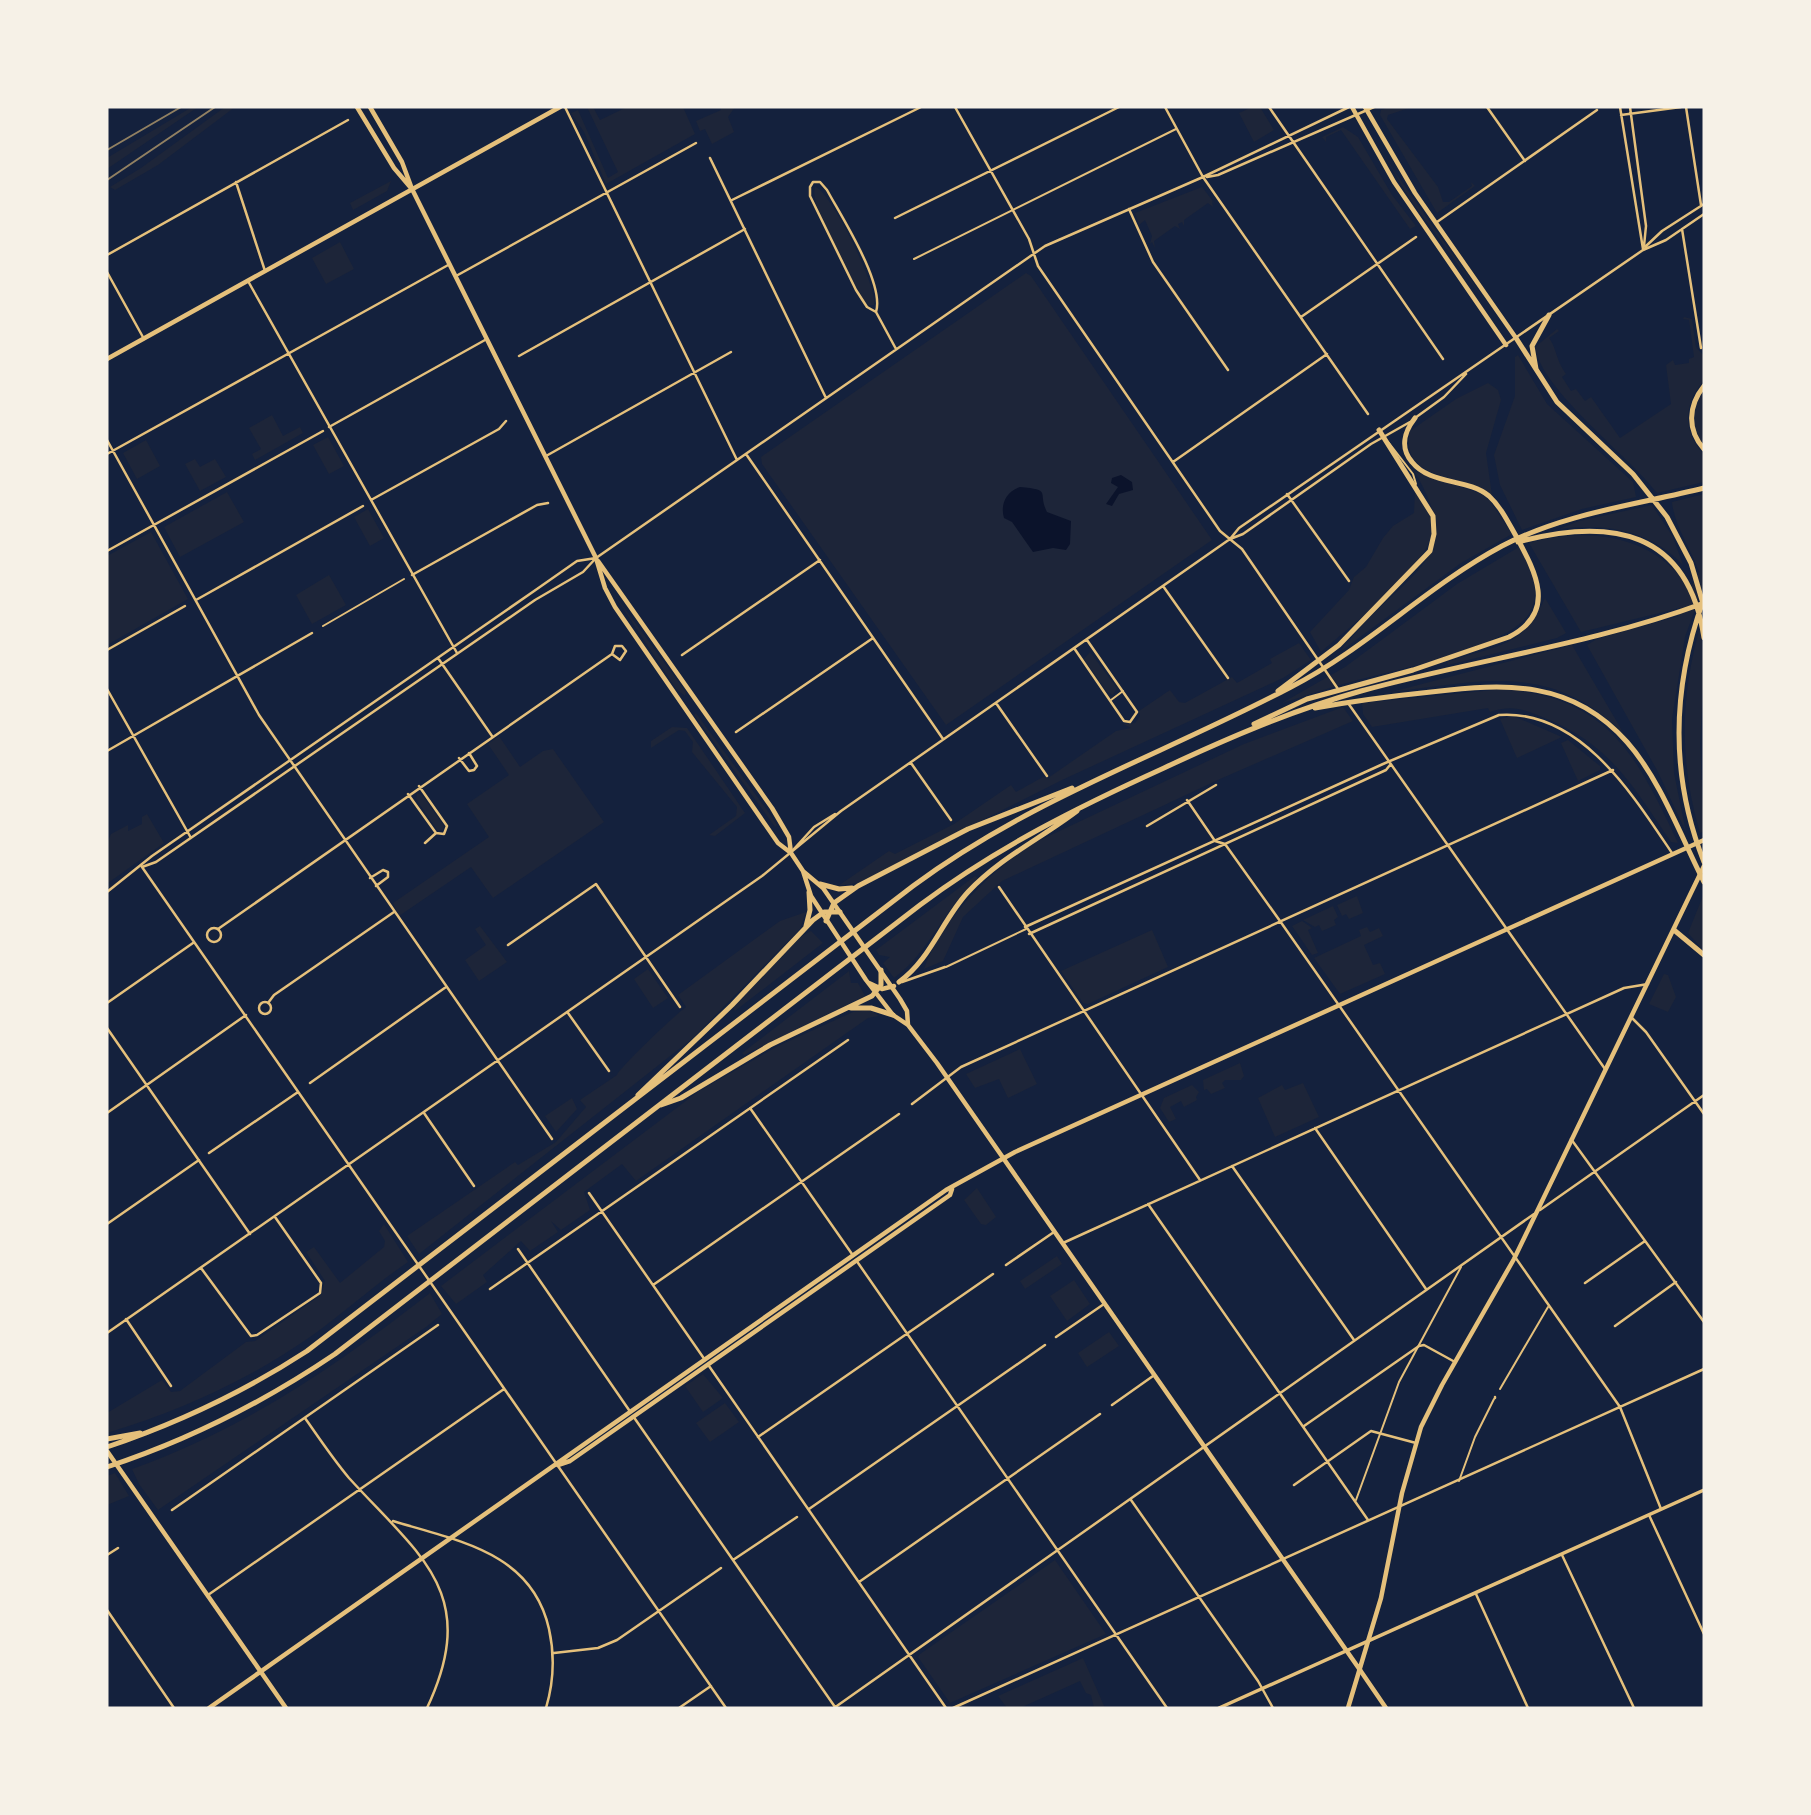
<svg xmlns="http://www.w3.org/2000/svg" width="1811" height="1815" viewBox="0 0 1811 1815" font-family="'Alegreya Sans',sans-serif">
<rect width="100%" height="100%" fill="#14213d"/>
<path fill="#1d2539" d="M192,107H198L107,169V158Z
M225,107H235L158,165L115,190L110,187L141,168Z
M587,107H593L600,120L627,107H683L695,134L606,184L584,132L571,113L578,110L608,178L618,172Z
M721,107H735L728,117L734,132L712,144L705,129L700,131L696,121L721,110Z
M1252,107H1260L1274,130L1254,142L1239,113Z
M1389,107H1412L1388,115L1387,119L1438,187L1443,202H1449L1472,186L1471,182L1475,186L1437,213L1380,115L1381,110Z
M1366,124L1395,172L1501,323L1409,198Z
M1343,127L1358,137L1392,195L1416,226L1410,229L1341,130L1326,137V142L1322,137Z
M391,181L387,191L353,210L350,203Z
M815,187C830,189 879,290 874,305H869L863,299C852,277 808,207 815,187Z
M1202,187L1216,205L1212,201L1213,207L1208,203L1184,220V226L1182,222L1178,224L1180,229L1175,226L1154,241L1155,248L1152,242L1150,244L1152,236L1145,220L1139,225L1135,213Z
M340,242L354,269L326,284L312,258Z
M1026,273L1031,276L1212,540L946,725L762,464L761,457Z
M1684,317L1692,319L1696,347L1704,356V381C1683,402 1683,434 1704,454V482L1657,493C1629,456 1541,390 1535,347L1557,329L1559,331L1549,338C1557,349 1555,358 1566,374L1562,377L1571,391L1576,389L1585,401L1591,397L1620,438L1671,404L1666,365L1673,360L1675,365L1689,363V359L1694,357L1689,320L1683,319Z
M1518,355L1547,404L1633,482L1636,497L1582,509L1522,530L1500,485L1494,455L1515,396V357Z
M1488,383L1498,390L1501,400L1486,453L1492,495C1464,474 1399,482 1410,431L1456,399Z
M1704,391V445C1690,429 1692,407 1704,391Z
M272,415L283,436L300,427L303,433L255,460L252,454L261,449L249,428Z
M328,437L344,466L329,474L313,445Z
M146,440L160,466L137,479L123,453Z
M195,459L200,467L215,459L226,477L200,491L185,464Z
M1414,471L1482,494L1490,501L1512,534L1461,563L1341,651C1344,644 1355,635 1361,627C1413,569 1466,556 1414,471Z
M1415,490C1423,502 1432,514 1432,529C1433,564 1347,629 1321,652L1310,632L1349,590L1354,577L1366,567L1383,538L1393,526L1414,513Z
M227,492L244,522L180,557L164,527Z
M1704,494V584L1685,637L1672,719L1674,773L1686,832L1658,772L1587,645L1597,639L1679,616L1680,608L1581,632L1529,543C1588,526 1654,535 1690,589L1699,572C1691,549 1674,525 1672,502Z
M1652,505L1673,537L1683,565C1649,530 1606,523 1559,529L1579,521Z
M368,509L384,538L370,546L354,517Z
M151,532L188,599L107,645V556Z
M1519,547C1530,568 1542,590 1530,612C1512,647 1392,671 1354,681C1330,687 1306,696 1282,703L1345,667L1457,584Z
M329,575L346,605L312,624L296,595Z
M609,587L686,692L685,696L676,689Z
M1545,598L1566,633L1557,638L1448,665L1447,662C1495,645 1522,650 1545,598Z
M1701,624L1704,669L1700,743L1704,831L1700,833C1679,762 1680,695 1701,624Z
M1299,643L1311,660L1283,678L1062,780L858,883L838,886L889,851L895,854L954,824L1011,785L1016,792L1043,777L1048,778L1116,731L1131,728L1123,724L1135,723L1140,716L1139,711L1170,690L1179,702L1185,703L1232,677L1237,683L1272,663L1270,659Z
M1572,645L1624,734C1550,661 1485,681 1391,692Z
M1090,652L1117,688L1113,695L1107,692L1084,659Z
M1504,689C1609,698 1637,756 1678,843L1671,842C1634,788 1611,745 1547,719C1525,710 1513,704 1490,712L1488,708L1372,727L1363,714L1362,703Z
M1343,707L1353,721L1220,779L1002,881L963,917L943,961L924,969C941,920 990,871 1034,843L1244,744Z
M696,713L767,810L777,825L775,827L694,715Z
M1512,716L1518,718L1562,737L1517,758L1500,719Z
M672,727L687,728L745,813L715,836L709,835L736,816L737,807L692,752L693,742L685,731L679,730L651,748V741Z
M499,736L520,767L543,751L553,749L604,822L493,898L471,867L399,916L393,903L489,837L467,804L509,775L488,744Z
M1568,740L1600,766V770L1578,781L1561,743Z
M417,793L422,795L444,826L443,830H437L416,799Z
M147,814L164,843L108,883L107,843L111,834L128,825V831L142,824V817Z
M975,876L978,878C945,907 929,953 894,978L883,963L890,957L879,955L876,950Z
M1357,896L1363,913L1349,919L1346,914L1342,916L1337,905Z
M1703,896L1704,899V951L1688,933Z
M1333,906L1338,917L1334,920L1336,925L1322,931L1319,925L1315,927L1303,920Z
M806,912L800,929L693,1038L419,1254L407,1236L515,1162L518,1165L556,1142L586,1107L580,1100L617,1075C619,1068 676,1014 686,1007L678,995L780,921Z
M1302,921L1312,928L1308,930L1318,953L1312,955L1292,926Z
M480,926L507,962L479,981L465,960L486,945L475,929Z
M1367,927L1370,932L1379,928L1383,936L1364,945L1373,965L1380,963L1385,974L1340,994L1314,958L1361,936L1359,930Z
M1152,930L1168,967L1088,1004L1083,1003L1061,971Z
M811,931L823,943L735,1011L733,1008L800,937Z
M648,969L668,998L653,1008L634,979Z
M849,971L851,983H858L865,996L744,1055L742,1053Z
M1664,974L1668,975L1676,997L1668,1012L1649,1004Z
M870,1010L879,1016L868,1018L636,1181L622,1164L584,1192L590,1210L561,1230L551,1221L558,1232L530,1251L521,1241L483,1275L487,1282L456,1304L441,1286L699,1091L778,1046L853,1012Z
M1020,1049L1037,1084L1008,1098L999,1079L975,1088L966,1074Z
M1240,1063L1244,1076L1241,1080H1225L1222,1083L1225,1088L1211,1094L1207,1089L1204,1090L1203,1080Z
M1303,1083L1319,1117L1275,1137L1258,1098L1282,1085L1285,1090Z
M1192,1085L1199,1092L1196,1097L1197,1100L1184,1107L1181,1101L1170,1107L1176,1119L1169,1122L1160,1108L1164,1098Z
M572,1098L577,1109L556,1132L545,1116Z
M977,1188L996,1217L986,1225L981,1224L964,1200Z
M384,1224L408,1262C374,1285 344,1313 310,1337C247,1381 180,1411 107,1433V1413L162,1380L171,1392L180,1391L246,1342L255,1341L321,1295L325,1281L306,1252L314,1247L340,1283L384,1247L385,1241L379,1231Z
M1057,1256L1062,1264L1025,1289L1020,1281Z
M1074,1280L1090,1304L1067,1321L1050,1296Z
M430,1293L442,1314L426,1327L158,1510L139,1484L132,1469C246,1428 335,1367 430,1293Z
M1109,1332L1119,1346L1087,1367L1078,1353Z
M703,1374L723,1398L703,1412L685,1386Z
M725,1403L739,1422L710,1442L696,1423Z
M115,1473L129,1496L107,1505V1476Z
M1055,1560L1106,1634L950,1703L918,1657L920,1654Z
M1083,1658L1105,1708H1094L1091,1695L1086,1693L1080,1681L1020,1708H1007L998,1696Z"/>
<path fill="#0b132b" d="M1121,475L1132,482L1133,490L1119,494L1112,506L1106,504L1118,487L1111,483L1112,478Z
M1020,487C1053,490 1037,492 1047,512L1071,521L1070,544L1066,550L1053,548L1033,552L1012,522L1004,518C1000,505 1006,491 1020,487Z"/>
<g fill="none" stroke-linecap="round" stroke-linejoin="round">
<path stroke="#e5c07b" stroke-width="2" d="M914,259L1176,129
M1389,443L1413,474L1416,484
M323,626L404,579
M1111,700L1123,691
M946,967L1026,929
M1500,1389L1548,1307
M1459,1481L1475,1437L1494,1399
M1356,1500L1399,1382L1461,1267"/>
<path stroke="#e5c07b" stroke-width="2.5" d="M565,107L737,460
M955,107L1029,239L1038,266L1220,531L1242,549L1338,689
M1165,107L1203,177L1368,414
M1269,107L1443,359
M1487,107L1525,161
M1620,107L1643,249
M1630,107L1646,226L1644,246
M1686,107L1701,205
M1621,115L1681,107
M710,158L826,398
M1207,177L1218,175L1374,107
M236,182L265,271
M732,200L921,107
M1129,209L1153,262L1228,370
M895,218L1119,107
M1437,222L1597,110
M1682,229L1701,348
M1645,247L1662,231L1704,204
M107,255L348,120
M107,272L144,339
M456,276L696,143
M248,281L457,653
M876,312C885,284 841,216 827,190L820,182H813L810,187V196L856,290L867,307L876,312L896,349
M1301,317L1416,237
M519,356L745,229
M1415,418L1444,397L1466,374
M329,427L485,340
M107,440L259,715L552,1139
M107,454L450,264
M746,454L943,739
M546,456L731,352
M1173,462L1327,354
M1287,494L1349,581
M371,500L499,429L506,421
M1230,539L1239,528L1643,250L1666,240L1704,214
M107,551L323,431
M412,575L537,505L548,503
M1163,586L1228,678
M196,600L363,506
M1074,648L1124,721L1130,722L1137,712L1087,640
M107,650L185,606
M682,655L820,560
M438,658L492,736
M107,689L191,838
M996,703L1047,776
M1348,703L1605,1069
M736,732L873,638
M107,751L312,633
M459,758L469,771L474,770L477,766L469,753
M911,763L951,820
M408,794L436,833L444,834L447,826L419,786
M1187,800L1215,841L1225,844L1280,921L1620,1407L1661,1509
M841,811L1230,539L1243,534L1371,444L1410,422
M1147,826L1216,785
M425,843L436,833
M793,850L814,827L835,814
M142,867L156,862L535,600L583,572L596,558L1045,246L1203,177L1349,107
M142,867L726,1708
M370,878L383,870L388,872V877L376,886
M999,887L1200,1180
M107,892L152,856L537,589L577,561L596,558
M1025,927L1383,764L1499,715C1580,709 1633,795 1672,853
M207 935a7 7 0 1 1 14 0a7 7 0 1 1-14 0Z
M218,929L612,654L615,646H622L626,651L620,660L612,654
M1029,934L1386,770L1390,765
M508,945L596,884L680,1007
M902,982L945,967
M259 1008a6 6 0 1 1 12 0a6 6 0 1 1-12 0Z
M107,1003L193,943
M268,1003L274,995L394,912
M568,1013L609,1071
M1631,1017L1646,1032L1704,1114
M107,1028L250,1234
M310,1083L446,987
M912,1104L961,1067L1613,770
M750,1108L852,1254
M107,1113L246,1015
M424,1113L474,1186
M1315,1128L1426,1289
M1571,1139L1704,1322
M209,1153L298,1092
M1232,1166L1354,1340
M589,1193L705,1360
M1148,1204L1368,1520
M1540,1210L1704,1095
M107,1224L199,1160
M1063,1243L1624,988L1648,984
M518,1249L629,1410
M856,1260L1167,1708
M1006,1265L1054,1232
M201,1268L251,1336L257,1335L320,1293L321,1283L275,1217
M1585,1283L1645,1241
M653,1285L899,1114
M490,1289L848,1040
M126,1319L171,1386
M1615,1326L1676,1282
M107,1333L762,876L841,811
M1056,1337L1104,1304
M709,1366L946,1708
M1495,1398V1397
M1112,1405L1153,1376
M633,1416L835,1707
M305,1418C319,1438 333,1459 349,1478C420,1556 481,1593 427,1708
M1304,1426L1419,1346L1424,1345L1455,1362
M758,1437L993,1274
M1294,1485L1371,1431L1416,1443
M1131,1500L1258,1681L1273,1708
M809,1509L1045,1345
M172,1510L438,1325
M1649,1515L1704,1634
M393,1521C458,1541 532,1552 549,1629C555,1656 554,1681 546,1708
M107,1555L118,1548
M1562,1555L1634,1708
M733,1560L797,1517
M859,1582L1100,1414
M1476,1594L1528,1708
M208,1595L504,1389
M107,1610L174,1708
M554,1653L598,1648L617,1640L721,1568
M679,1708L711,1686
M834,1708L1534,1214
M953,1708L1704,1369"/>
<path stroke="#e5c07b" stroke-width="3.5" d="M1219,1708L1704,1490"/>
<path stroke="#e5c07b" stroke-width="4.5" d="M1352,107L1394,182L1506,345
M1365,107L1415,193L1516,338
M107,359L560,107
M107,1451L286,1708
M558,1465L570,1461L950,1195L952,1189
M1360,1670L1386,1708
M209,1708L946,1190L1015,1152L1704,840"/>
<path stroke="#e5c07b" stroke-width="4.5" d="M357,107L394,168L411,188
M370,107L402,162L412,189L596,558L605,588L615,607L778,843L791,853L803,871L811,896L866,980L893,1015L908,1025L937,1063L1360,1670
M598,561L772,808L789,837L791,853
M804,872L823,888L900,999L907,1011L908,1025
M869,983L882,989L894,986
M1348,1708L1381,1598L1402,1493L1421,1427L1442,1385L1514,1259L1704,866"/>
<path stroke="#e5c07b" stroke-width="5" d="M1516,338L1557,402L1633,474L1667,517L1691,563L1704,607
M1536,369L1532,346L1549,315
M1704,386C1688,406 1687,430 1704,449
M1518,542C1611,517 1688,530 1704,638
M1703,601C1672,688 1670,776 1704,862
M1278,691L1339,645L1430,551L1434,534L1433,516L1379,430
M1315,708C1354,701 1392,696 1431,692C1507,683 1572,680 1627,742C1660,779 1682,839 1704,882
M1254,724L1307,699L1413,670L1509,637C1558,612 1535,571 1516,536C1508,522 1501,507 1489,496C1467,478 1430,485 1412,462C1400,448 1404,432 1415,418
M820,884L839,889L852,888
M826,921L834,903L858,886L968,829L1072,788
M806,926L810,910L809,892
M1674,930L1704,955
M899,982C931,959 942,920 968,892C1000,858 1040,839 1077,811
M851,1008H871L893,1015
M638,1095L732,1005L813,920L824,912H840
M661,1105L681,1098L770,1045L872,996L881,985V970
M107,1439L140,1433
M107,1447C178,1423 244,1392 307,1351L913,886C1032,798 1162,755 1291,687C1367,648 1427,586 1502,546C1565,513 1636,505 1704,488
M107,1467C189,1440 264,1402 335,1354L920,905C996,848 1078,807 1164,768C1228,738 1293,710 1361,691C1474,660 1594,644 1704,603"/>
<path stroke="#918062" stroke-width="2" d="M107,150L181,107
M107,180L215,107"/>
</g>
<rect width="1811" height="1815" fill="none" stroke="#f6f1e7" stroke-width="217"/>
</svg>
